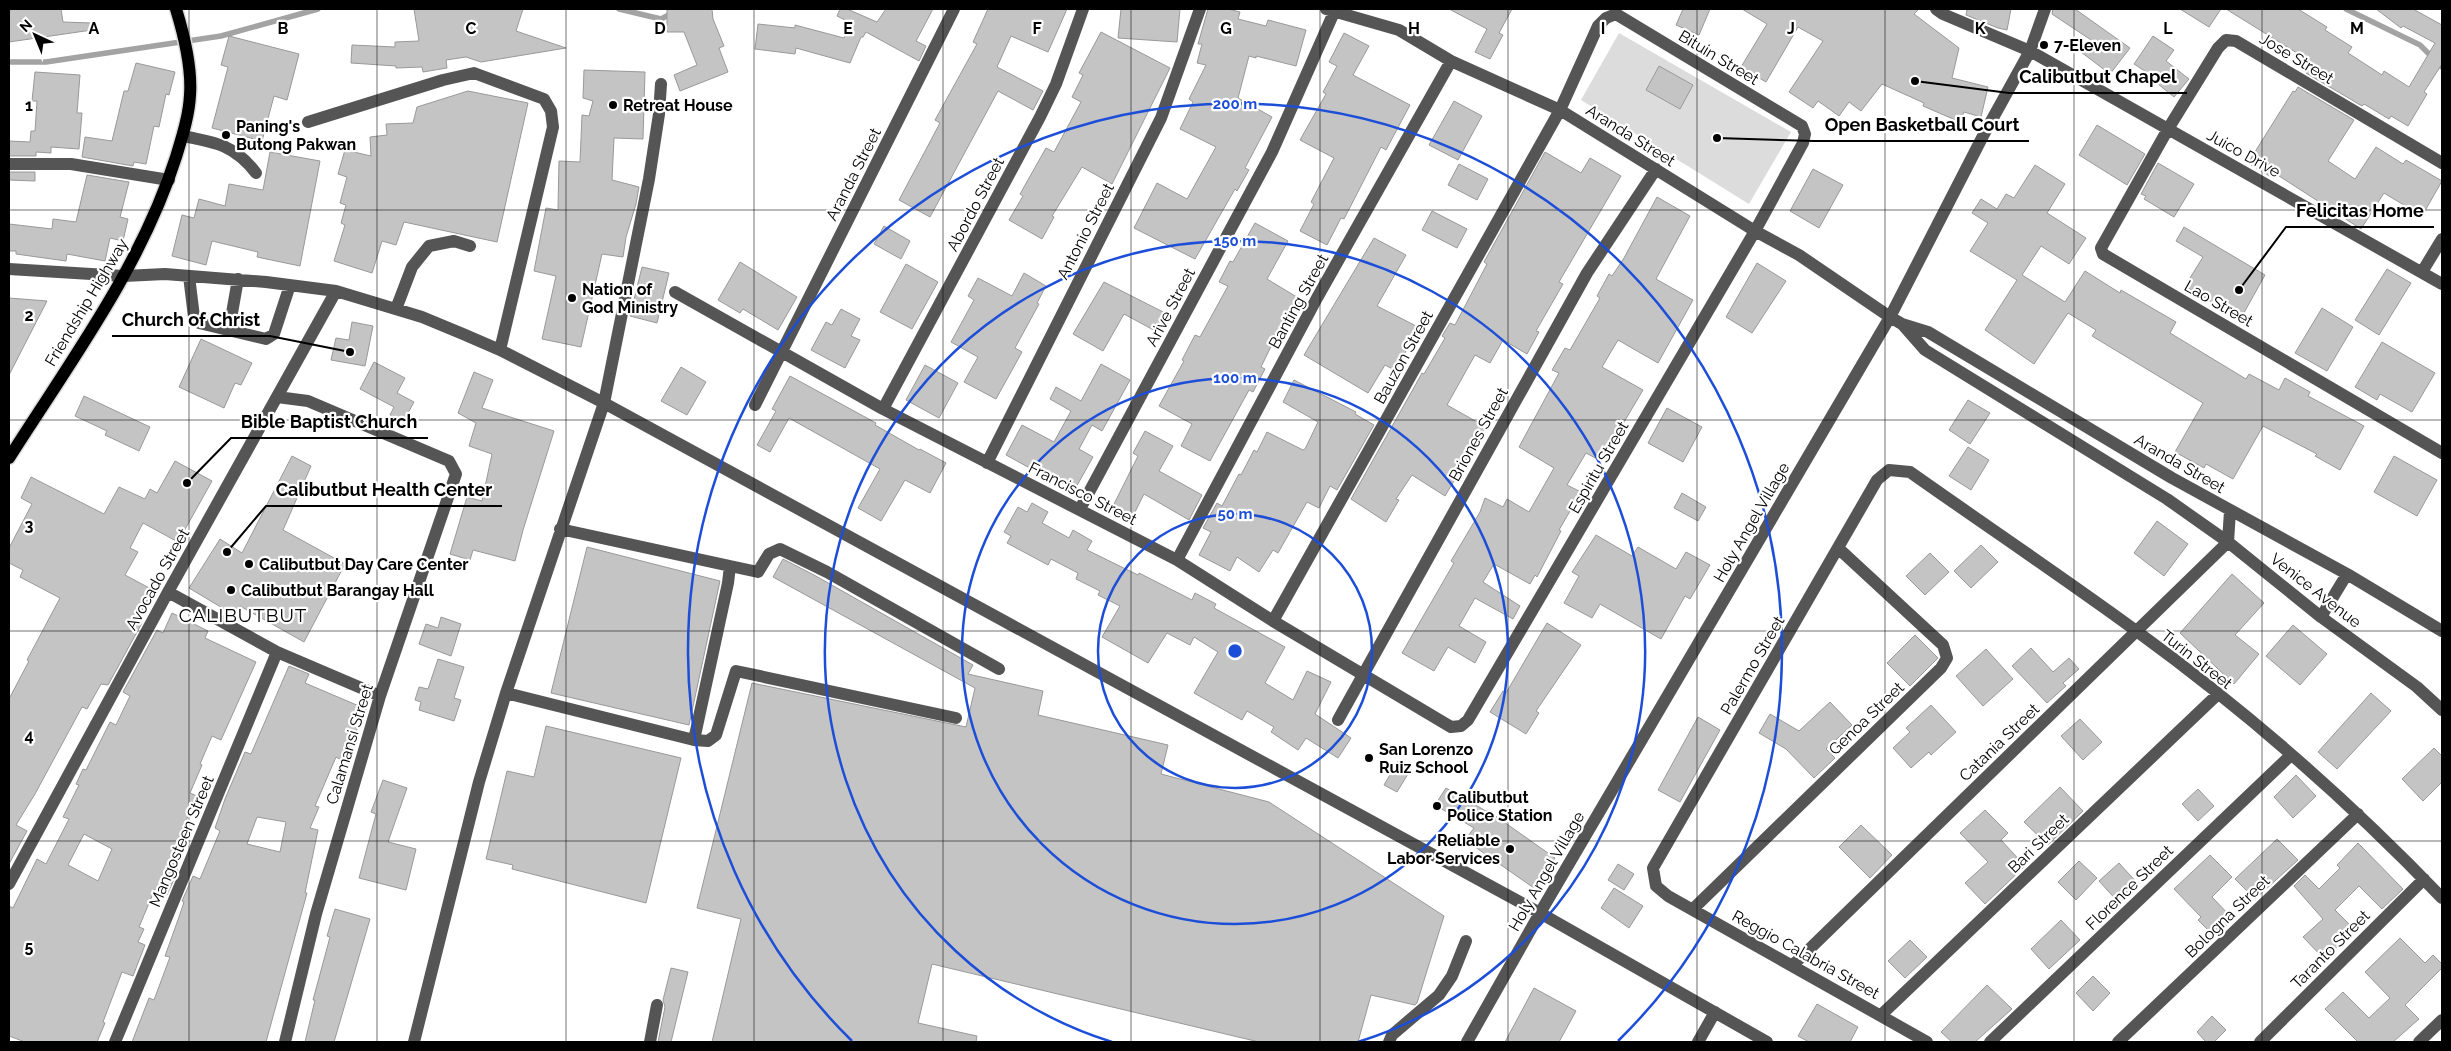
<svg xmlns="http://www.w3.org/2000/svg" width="2451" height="1051" viewBox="0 0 2451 1051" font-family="Raleway,sans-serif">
<rect width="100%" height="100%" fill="#fff"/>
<path fill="#dcdcdc" d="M1619,33L1791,132L1749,204L1581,100Z"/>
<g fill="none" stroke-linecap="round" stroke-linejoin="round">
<path stroke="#a3a3a3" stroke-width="5.5" d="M619,9L661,19L680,9
M2346,9L2420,45L2442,67
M9,62H46L221,36L318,9"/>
</g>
<path fill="#c4c4c4" stroke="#999" fill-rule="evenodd" d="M16,9H61L63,22L92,23V30L9,42V10Z
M414,9H523L516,31L566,48L481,62L466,57L446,60L447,68L423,72L422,67L396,68V66L351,63L352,45L395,47V42L419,41Z
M667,9H712L713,19L724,46L719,48L728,72L680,91L674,75L697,65L684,32H667Z
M840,9H847L877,22L886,9H933L916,41L926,46L919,61L866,32L863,37H861L850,63L796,48L795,54L755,49L758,24L795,28V25L844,38L851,23L837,16Z
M988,9H1067L1048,52L1011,36L997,67L1043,91L1033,110L998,91L930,217L899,200L940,123L935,120L977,44L973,42Z
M1121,9H1180L1177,42L1118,38Z
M1208,9H1228L1240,12L1238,19L1266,26L1268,20L1306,30L1296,66L1256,56V58L1249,56L1238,98L1272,117L1245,168L1249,170L1237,191L1235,189L1195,259L1134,228L1157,183L1187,199L1216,147L1180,129L1193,102L1189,99L1206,65L1197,63L1202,44H1198Z
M1449,9H1512L1499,33L1503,35L1490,59L1475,52L1487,29Z
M1683,9H1710L1699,35L1676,25Z
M1742,9H1919L1914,14L1959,48L1952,78L1988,87L1981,117L1964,112L1960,122L1923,106L1924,103L1882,84L1861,111L1849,102L1839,116L1818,101L1813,108L1789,92L1823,41L1798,27L1766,82L1741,67L1767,24Z
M1967,9H2011L2007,30L1998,28L1966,15Z
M2053,9H2075L2130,48L2110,74L2081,52L2091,40L2052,14Z
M2180,9H2221L2209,27Z
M2226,9H2298L2327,27L2325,30L2352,47L2348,53L2382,75L2384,71L2409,87L2435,43L2403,26L2401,28L2376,9H2413L2442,25V64L2424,92L2427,94L2408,126L2391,116L2389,119L2364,104L2362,106L2306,73L2313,63Z
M1101,32L1170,68L1112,184L1082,167L1052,216L1054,217L1042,239L1009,220L1023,196L1020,194L1046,148L1054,152L1081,102L1072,97L1083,75L1079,73Z
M1344,33L1369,46L1353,75L1410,105L1386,150L1381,147L1344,219L1341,218L1327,245L1300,231L1314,204L1311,202L1334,158L1300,140L1326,94L1323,92L1337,66L1329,62Z
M229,36L299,54L287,100L274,96L262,141L212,128L228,67L221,65Z
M2153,36L2174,50L2166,61L2189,79L2174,97L2158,84L2160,81L2134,64Z
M136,63L175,72L169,95L166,94L159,127L154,126L146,164L134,162L133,166L82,157L85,137L112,141L124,91H128Z
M1659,66L1693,85L1680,109L1646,90Z
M584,70L645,72L643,139L614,138L612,180L639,187L636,204L626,237L623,257L602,254L581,347L542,339L556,276L534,271L546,208L558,210L559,161L580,162L582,115L589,116L593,101L583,98Z
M35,72L80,75L77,113H82L79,149L51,147V153L36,152V156H9V141L30,142L31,131H35L37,101H32Z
M2298,87L2354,120L2328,161L2355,179L2376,147L2403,164L2406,160L2442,181L2422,216L2384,193L2361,229L2276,174L2273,178L2248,163L2293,91L2295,92Z
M468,91L528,103L497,242L404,222L396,245L382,241L372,273L334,261L345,225L341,223L346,205L340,203L347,177L338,174L345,150L371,156L370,137L387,135L386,124L413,123L417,107Z
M1454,101L1482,116L1458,160L1429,145Z
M2097,125L2145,154L2127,185L2079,155Z
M270,152L320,161L300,266L257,257L258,252L212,241L206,265L172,256L182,215L194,218L199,199L225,206L229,184L263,190Z
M1545,152L1581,173L1590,158L1621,176L1559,282L1563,284L1536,331L1539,332L1527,354L1503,340L1490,363L1475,355L1447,405L1486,427L1445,496L1412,475L1396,499L1399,500L1386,522L1351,499L1412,391L1422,373L1424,374L1445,338L1442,336L1450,323L1455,325L1487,264L1484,262Z
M2158,163L2194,184L2174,217L2144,199L2146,196L2141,194Z
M1459,164L1488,179L1477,200L1448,185Z
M2035,165L2065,184L2047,213L2086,238L2069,264L2041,246L2022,275L2065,302L2085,271L2120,293L2121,290L2176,322L2170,333L2246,379L2249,374L2279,390L2285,378L2310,392L2308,396L2364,426L2340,470L2315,456L2317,454L2263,426L2233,479L2206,464L2204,468L2175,452L2203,403L2092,336L2096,330L2068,313L2034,364L1985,330L2017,280L1970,251L1988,223L1972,213L1981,199L1997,209L2006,194L2014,198Z
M1813,169L1843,185L1819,228L1790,211Z
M9,172H35V181L9,180Z
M87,175L129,182L120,217L128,219L123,241L110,238L105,261L67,254L66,261L16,254V251H9V224L52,229L53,219L76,222Z
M1657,197L1690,216L1656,279L1693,300L1658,363L1618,340L1602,367L1643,390L1601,461L1586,453L1567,485L1581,492L1559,530L1561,531L1537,577L1535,575L1530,584L1494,564L1483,582L1520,606L1513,619L1475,598L1459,626L1486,642L1475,663L1448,647L1434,671L1402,653L1454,563L1451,561L1480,512L1485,498L1503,507L1507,499L1529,512L1554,468L1519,447L1559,373L1552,370L1565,348L1570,350L1600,298L1597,296L1609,274L1612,276L1624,258Z
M1432,211L1467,229L1457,248L1422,230Z
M1255,223L1288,241L1267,279L1305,302L1290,326L1283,322L1261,367L1265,369L1253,392L1249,390L1210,461L1181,446L1192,424L1159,406L1184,361L1182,360L1195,335L1200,337L1228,286L1219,282L1230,261L1233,262Z
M884,226L910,241L901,259L874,244Z
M2184,227L2265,275L2240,320L2185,286L2203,257L2176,241Z
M1374,238L1406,255L1377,306L1418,327L1396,371L1385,365L1368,393L1304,355Z
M740,262L797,297L778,330L743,309L740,313L718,300Z
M1757,263L1786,281L1752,333L1726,317Z
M906,264L938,282L912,329L880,312Z
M642,267L669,273L657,323L630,316Z
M2387,269L2411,283L2379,335L2355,320Z
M1024,273L1046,286L1037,303L1039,304L1015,348L1022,352L996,399L964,382L978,357L951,342L974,300L968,296L978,278L1012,296Z
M1104,282L1171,316L1161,334L1124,314L1103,351L1073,334Z
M9,298L47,301L9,375Z
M2322,308L2353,327L2327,371L2295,353Z
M841,309L860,319L851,336L860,340L845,368L811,350L826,322L832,325Z
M352,322L373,326L365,366L331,360L336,338L349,340Z
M201,339L252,363L241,385L235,383L224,408L179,387Z
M2382,342L2435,373L2412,412L2380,394L2377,400L2355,387Z
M374,362L405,378L397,393L414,402L403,422L390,415L394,407L360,389Z
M1101,364L1130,380L1102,431L1092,425L1079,449L1093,457L1075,489L1039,469L1037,472L1006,455L1022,425L1054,442L1071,411L1050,399L1056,387L1081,401Z
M925,365L958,383L939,418L906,400Z
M681,367L706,382L687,415L661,401Z
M474,372L493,380L482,408L554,431L523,530L515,561L473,550L470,560L450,554L467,497L482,501L492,454L469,446L476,423L458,413Z
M790,376L876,423L875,425L919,450L920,449L946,463L930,493L905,480L881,521L858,508L880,469L789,418L770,452L757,445L776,411L772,409Z
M1294,380L1356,412L1355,414L1374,425L1337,490L1330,486L1319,508L1307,502L1278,553L1273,550L1259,572L1237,557L1230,571L1199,555L1211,532L1203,528L1217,503L1222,506L1239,474L1241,475L1254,450L1257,452L1267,432L1303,450L1305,449L1318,422L1283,402Z
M84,396L150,427L139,451L105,435L107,431L75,416Z
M1968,400L1990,413L1970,444L1949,430Z
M1667,408L1702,427L1683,462L1648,443Z
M1145,431L1173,446L1159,471L1202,495L1189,520L1144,494L1132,518L1112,508L1138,456L1133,453Z
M1968,447L1989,460L1971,490L1949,476Z
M292,456L311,466L283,530L345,564L304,642L240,606L234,615L189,588L220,539L242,553Z
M2394,456L2437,480L2417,516L2374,492Z
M175,461L212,481L178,542L143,523L130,548L138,552L125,575L153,590L137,620L142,623L108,685L101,684L87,709L82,707L35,794L16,825L27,831L9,864V699L29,661L27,660L60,598L20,577L23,570L9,563V548L32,504L21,498L31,477L104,514L119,487L145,499L150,489L157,493Z
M1682,493L1706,507L1698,521L1674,508Z
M1032,503L1048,512L1042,523L1069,538L1073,530L1092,541L1087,550L1138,575L1139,573L1192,600L1195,593L1216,604L1214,608L1285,647L1265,683L1293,700L1307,671L1331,682L1315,714L1351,738L1338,758L1306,738L1298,750L1271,732L1274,727L1247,711L1242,720L1194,693L1218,652L1194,637L1190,645L1167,633L1148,663L1102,637L1120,606L1098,595L1100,591L1076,579L1078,573L1051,559L1048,565L1007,543L1011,536L1004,532L1018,507L1027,512Z
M2157,521L2188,544L2164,576L2134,553Z
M1596,535L1632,556L1638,547L1676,569L1686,552L1710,565L1690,599L1685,596L1661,639L1600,604L1592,618L1564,603L1579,576L1572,572Z
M1981,545L1998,562L1971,588L1954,571Z
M587,547L720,581L689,725L551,693Z
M1930,553L1949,572L1925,595L1906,576Z
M783,559L814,575L973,665L968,674L1043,691L1038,715L1168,745L1161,774L1269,802L1444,916L1417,1003L1415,1005L1371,995L1358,1042H1259L932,964L918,1023L977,1036L976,1042H712L741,919L697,908L752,683L966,727L975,688L773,577Z
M2232,574L2264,603L2235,635L2259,654L2234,684L2180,633Z
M172,613L208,631L205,638L256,662L221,740L212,736L200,764L202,765L190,793L197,796L186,821L191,823L172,868L178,870L167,895L155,889L139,927L144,929L138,942L145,945L133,976L122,972L103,1022L105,1023L97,1042H25L9,1036V906L13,908L37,859L46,864L69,819L63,817L79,785L76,784L83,769L86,770L110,722L116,725L130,696L123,692L157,630L163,633ZM84,834L112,849L98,881L68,865Z
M441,617L461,624L451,656L419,644L426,624L438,628Z
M1547,623L1581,645L1536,711L1539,713L1526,734L1490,712L1503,691L1506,693Z
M2293,625L2327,654L2300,685L2266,656Z
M1915,635L1938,658L1910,686L1887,663Z
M2031,648L2053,672L2069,658L2079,669L2063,683L2066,686L2047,703L2012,666Z
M1986,649L2013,679L1983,706L1956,676Z
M438,659L464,667L454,698L461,700L454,721L419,710L421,702L415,700L419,687L428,689Z
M289,666L309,674L305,683L366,709L343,761L336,757L315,806L319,807L310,828L318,830L305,893H307L266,1042H132L149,998L154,1000L170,957L165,956L179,917L184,902L182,901L193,876L200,879L220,831L215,828L225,799L245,752L251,754ZM257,817L286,822L280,852L247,844Z
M2371,693L2391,711L2337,769L2318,752Z
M1830,702L1852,725L1826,749L1835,758L1814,778L1786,749L1759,733L1770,714L1799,731Z
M1931,705L1956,732L1931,755L1929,752L1911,768L1893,748L1910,732L1906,728Z
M1698,717L1720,730L1680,802L1658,790Z
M2080,719L2102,742L2083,760L2061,736Z
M546,726L681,758L646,903L512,869L513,865L486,859L507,771L534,777Z
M2434,748L2442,756V782L2423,801L2402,779Z
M1398,761L1411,769L1397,792L1384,785Z
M2296,775L2316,796L2293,818L2274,797Z
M383,780L407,788L388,842L416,849L406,890L359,878L376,814L371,812Z
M2060,787L2083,811L2048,845L2024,822Z
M1446,788L1486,811L1487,810L1555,858L1534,888L1465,840L1474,828L1435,805Z
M2198,789L2214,806L2198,821L2182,804Z
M1985,810L2008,833L2001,840L2025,866L1985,904L1965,883L1988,862L1960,833Z
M1861,825L1892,855L1870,878L1839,847Z
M2277,839L2298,860L2255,899L2235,879Z
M2358,843L2403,889L2382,909L2359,886L2335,910L2355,930L2324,959L2303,937L2323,919L2294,886L2305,875L2319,889L2340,868L2337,865Z
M2210,855L2232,877L2212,897L2233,919L2215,937L2198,920L2201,917L2174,889Z
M2079,861L2097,878L2076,900L2058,882Z
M2119,863L2139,885L2119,903L2099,881Z
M1618,864L1634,874L1624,890L1608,880Z
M1614,888L1643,906L1629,928L1601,908Z
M335,909L370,919L334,1042H305L315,1000H313L330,937L327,936Z
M2061,920L2080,940L2049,969L2031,949Z
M2400,938L2425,963L2433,955L2442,964V968L2405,1005L2419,1019L2393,1042H2358L2325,1009L2343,992L2369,1018L2390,998L2365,972Z
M1910,940L1927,957L1905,978L1888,961Z
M671,968L688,972L671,1042H658L665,1007L663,1000Z
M2093,976L2110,993L2093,1011L2076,993Z
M1987,985L2012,1009L1975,1042H1952L1941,1032Z
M1534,988L1576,1011L1559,1042H1505Z
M1817,1004L1858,1027L1850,1042H1809L1798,1036Z
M2212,1016L2226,1030L2214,1042H2206L2197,1032Z"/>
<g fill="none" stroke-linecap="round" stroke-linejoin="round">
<g stroke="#dbdbdb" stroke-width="15">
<path id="major" d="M9,458C70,362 141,267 176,157C182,137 189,116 190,95C192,67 184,35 176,9"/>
</g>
<path stroke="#555" stroke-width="12" d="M1326,9L1399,30L1451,61L1560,110L1755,231L1799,255L1890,317L1902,324L1928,332L2172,478L2347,574L2442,631
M1936,9L1943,14L2030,51L2442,284
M308,122L443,80L474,73L544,99L551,111L553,127L500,350
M183,136C215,142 235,145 256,173
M2442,163L2236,41L2226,40L2218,48L2168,129L2101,248L2103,254L2442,453
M9,164H71L169,180
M9,269L124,276L165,274L266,282L336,291L422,317L463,334L500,350L604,403L1540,913L1767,1042
M2422,272L2442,239
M189,276L194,317L199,323L266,339L274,334L290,285
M675,292L883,409L1177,560L1273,621L1451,727L1461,726L1468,720L1755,231L1803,143L1805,134L1802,126L1616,14L1606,18L1598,26L1560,110L1273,621
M396,309L412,267L429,246L454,241L470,246
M1903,325L1925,350L2167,499L2228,542L2321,617L2417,687L2442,710
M229,330L238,279
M277,397L308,401L449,461L456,474L380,696L316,914L285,1042
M755,405L954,9
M883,409L1040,117L1056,84L1083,9
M987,463L1161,118L1200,9
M1080,509L1272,152L1335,10
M2228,542L2230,511
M1177,560L1317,298L1451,61
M730,566L758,572L769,554L780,549L827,572L999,669
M168,592L277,652L380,696
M2321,617L2347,574
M506,693L694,740L728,583L730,566L560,529
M1338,720L1587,273L1656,169
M694,740L708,741L716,735L736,671L956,718
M9,884L168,592L336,291
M1693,909L1941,668L1947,658L1943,645L1838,548
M1792,966L2228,542
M1881,1015L2217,695
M115,1042L277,652
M414,1042L479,782L506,693L604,403L649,179L659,114L661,84
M650,1042L657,1005
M1389,1042L1392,1035L1439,995L1452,976L1466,941
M1467,1042L1540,913L1890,317L1984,134L2030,51L2045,9
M1698,1042L1715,1012
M1927,1042L1668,896L1656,886L1653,868L1877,480L1889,470L1910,472C1985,525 2061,576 2135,630C2245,710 2349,801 2442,898
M1990,1042L2291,755
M2118,1042L2358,814
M2260,1042L2424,879
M2419,1042L2442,1020"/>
<use href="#major" stroke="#000" stroke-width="12"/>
</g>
<path fill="none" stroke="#000" stroke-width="1" stroke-opacity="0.55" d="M189,9V1042M377,9V1042M566,9V1042M754,9V1042M943,9V1042M1131,9V1042M1320,9V1042M1508,9V1042M1697,9V1042M1885,9V1042M2074,9V1042M2262,9V1042M9,210H2442M9,420H2442M9,631H2442M9,841H2442"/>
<g fill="none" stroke="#1d4ed8" stroke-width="2.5">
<circle cx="1235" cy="651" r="137"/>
<circle cx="1235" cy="651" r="273"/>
<path d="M1112 1042A410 410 0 1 1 1358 1042"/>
<path d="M852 1041A547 547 0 1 1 1618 1041"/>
</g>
<g fill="#000" stroke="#fff" stroke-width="2">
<circle cx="2044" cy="45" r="5"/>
<circle cx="613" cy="105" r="5"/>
<circle cx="226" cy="135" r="5"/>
<circle cx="572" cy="298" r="5"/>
<circle cx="249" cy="564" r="5"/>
<circle cx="231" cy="590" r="5"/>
<circle cx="1369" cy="758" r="5"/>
<circle cx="1437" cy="806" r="5"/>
<circle cx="1510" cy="849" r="5"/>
</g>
<g text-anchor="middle" stroke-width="4.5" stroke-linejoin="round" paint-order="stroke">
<g font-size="16" font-weight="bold" fill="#000" stroke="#fff" text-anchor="start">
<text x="2054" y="51">7-Eleven</text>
<text x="623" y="111">Retreat House</text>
<text x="236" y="132">Paning's<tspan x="236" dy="18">Butong Pakwan</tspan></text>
<text x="582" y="295">Nation of<tspan x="582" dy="18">God Ministry</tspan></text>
<text x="259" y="570">Calibutbut Day Care Center</text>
<text x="241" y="596">Calibutbut Barangay Hall</text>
<text x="1379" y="755">San Lorenzo<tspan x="1379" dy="18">Ruiz School</tspan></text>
<text x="1447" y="803">Calibutbut<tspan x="1447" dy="18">Police Station</tspan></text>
<text x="1500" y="846" text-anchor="end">Reliable<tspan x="1500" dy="18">Labor Services</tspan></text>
</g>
<g font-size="16" fill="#000" stroke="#fff">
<text transform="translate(1719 57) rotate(31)" y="6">Bituin Street</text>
<text transform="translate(2297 58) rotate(31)" y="6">Jose Street</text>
<text transform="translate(1631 135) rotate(32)" y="6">Aranda Street</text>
<text transform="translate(2244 153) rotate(29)" y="6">Juico Drive</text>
<text transform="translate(853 174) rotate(-63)" y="6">Aranda Street</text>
<text transform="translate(975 204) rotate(-62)" y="6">Abordo Street</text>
<text transform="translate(1085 231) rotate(-63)" y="6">Antonio Street</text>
<text transform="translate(1298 301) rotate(-61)" y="6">Banting Street</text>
<text transform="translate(86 302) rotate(-59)" y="6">Friendship Highway</text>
<text transform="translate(2219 303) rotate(30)" y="6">Lao Street</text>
<text transform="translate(1170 307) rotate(-62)" y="6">Arive Street</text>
<text transform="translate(1403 357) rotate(-61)" y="6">Bauzon Street</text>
<text transform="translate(1478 434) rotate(-61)" y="6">Briones Street</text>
<text transform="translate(2180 463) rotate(30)" y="6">Aranda Street</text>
<text transform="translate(1598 467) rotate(-60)" y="6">Espiritu Street</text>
<text transform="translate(1083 493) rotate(27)" y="6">Francisco Street</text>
<text transform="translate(1751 522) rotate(-60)" y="6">Holy Angel Village</text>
<text transform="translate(157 579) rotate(-61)" y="6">Avocado Street</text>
<text transform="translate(2316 590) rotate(38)" y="6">Venice Avenue</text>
<text transform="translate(2197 659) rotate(38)" y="6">Turin Street</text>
<text transform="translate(1752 665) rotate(-60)" y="6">Palermo Street</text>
<text transform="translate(1866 718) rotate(-44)" y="6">Genoa Street</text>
<text transform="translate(1999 742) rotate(-44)" y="6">Catania Street</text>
<text transform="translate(349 744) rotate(-73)" y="6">Calamansi Street</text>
<text transform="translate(181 841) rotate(-67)" y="6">Mangosteen Street</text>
<text transform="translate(2038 843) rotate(-44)" y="6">Bari Street</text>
<text transform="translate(1546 871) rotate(-60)" y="6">Holy Angel Village</text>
<text transform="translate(2129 887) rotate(-44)" y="6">Florence Street</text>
<text transform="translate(2227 916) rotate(-44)" y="6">Bologna Street</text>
<text transform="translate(2330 949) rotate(-45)" y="6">Taranto Street</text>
<text transform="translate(1806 954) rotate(29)" y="6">Reggio Calabria Street</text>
</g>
<g font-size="19" letter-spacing="1" fill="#000" stroke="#fff">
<text x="243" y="622">CALIBUTBUT</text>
</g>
</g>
<g font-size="16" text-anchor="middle" font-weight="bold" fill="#000" stroke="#fff" stroke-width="4.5" stroke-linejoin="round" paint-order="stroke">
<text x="94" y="34">A</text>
<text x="283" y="34">B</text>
<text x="471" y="34">C</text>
<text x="660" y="34">D</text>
<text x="848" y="34">E</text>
<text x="1037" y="34">F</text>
<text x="1226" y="34">G</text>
<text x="1414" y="34">H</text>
<text x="1603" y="34">I</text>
<text x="1791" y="34">J</text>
<text x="1980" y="34">K</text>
<text x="2168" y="34">L</text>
<text x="2357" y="34">M</text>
<text x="29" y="111">1</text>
<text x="29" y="321">2</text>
<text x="29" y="531">3</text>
<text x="29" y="741">4</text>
<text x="29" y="952">5</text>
</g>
<circle cx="1235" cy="651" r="8" fill="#1d4ed8" stroke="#fff" stroke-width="2.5"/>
<g font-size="15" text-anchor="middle" font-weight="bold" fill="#1d4ed8" stroke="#fff" stroke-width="4.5" stroke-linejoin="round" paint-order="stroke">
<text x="1235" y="109">200 m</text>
<text x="1235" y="246">150 m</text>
<text x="1235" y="383">100 m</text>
<text x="1235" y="519">50 m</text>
</g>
<path fill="none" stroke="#000" stroke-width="2" d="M1915 81L2009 93H2187M1717 138L1814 141H2029M2239 290L2286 227H2434M350 352L270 336H112M187 483L231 438H428M227 552L266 506H502"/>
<g fill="#000" stroke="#fff" stroke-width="2">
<circle cx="1915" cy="81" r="5"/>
<circle cx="1717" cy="138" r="5"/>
<circle cx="2239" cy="290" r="5"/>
<circle cx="350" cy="352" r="5"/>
<circle cx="187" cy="483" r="5"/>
<circle cx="227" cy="552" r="5"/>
</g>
<g font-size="18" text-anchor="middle" font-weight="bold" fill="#000" stroke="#fff" stroke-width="4.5" stroke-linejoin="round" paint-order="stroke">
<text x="2098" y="83">Calibutbut Chapel</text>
<text x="1922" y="131">Open Basketball Court</text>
<text x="2360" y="217">Felicitas Home</text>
<text x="191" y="326">Church of Christ</text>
<text x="329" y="428">Bible Baptist Church</text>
<text x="384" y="496">Calibutbut Health Center</text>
</g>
<rect width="2451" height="1051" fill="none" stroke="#000000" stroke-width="20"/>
<g transform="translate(35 35) rotate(316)" stroke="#ffffff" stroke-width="4" paint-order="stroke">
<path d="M0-4L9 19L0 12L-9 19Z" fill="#000000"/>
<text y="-8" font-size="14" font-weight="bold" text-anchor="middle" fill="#000000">N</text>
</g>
</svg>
